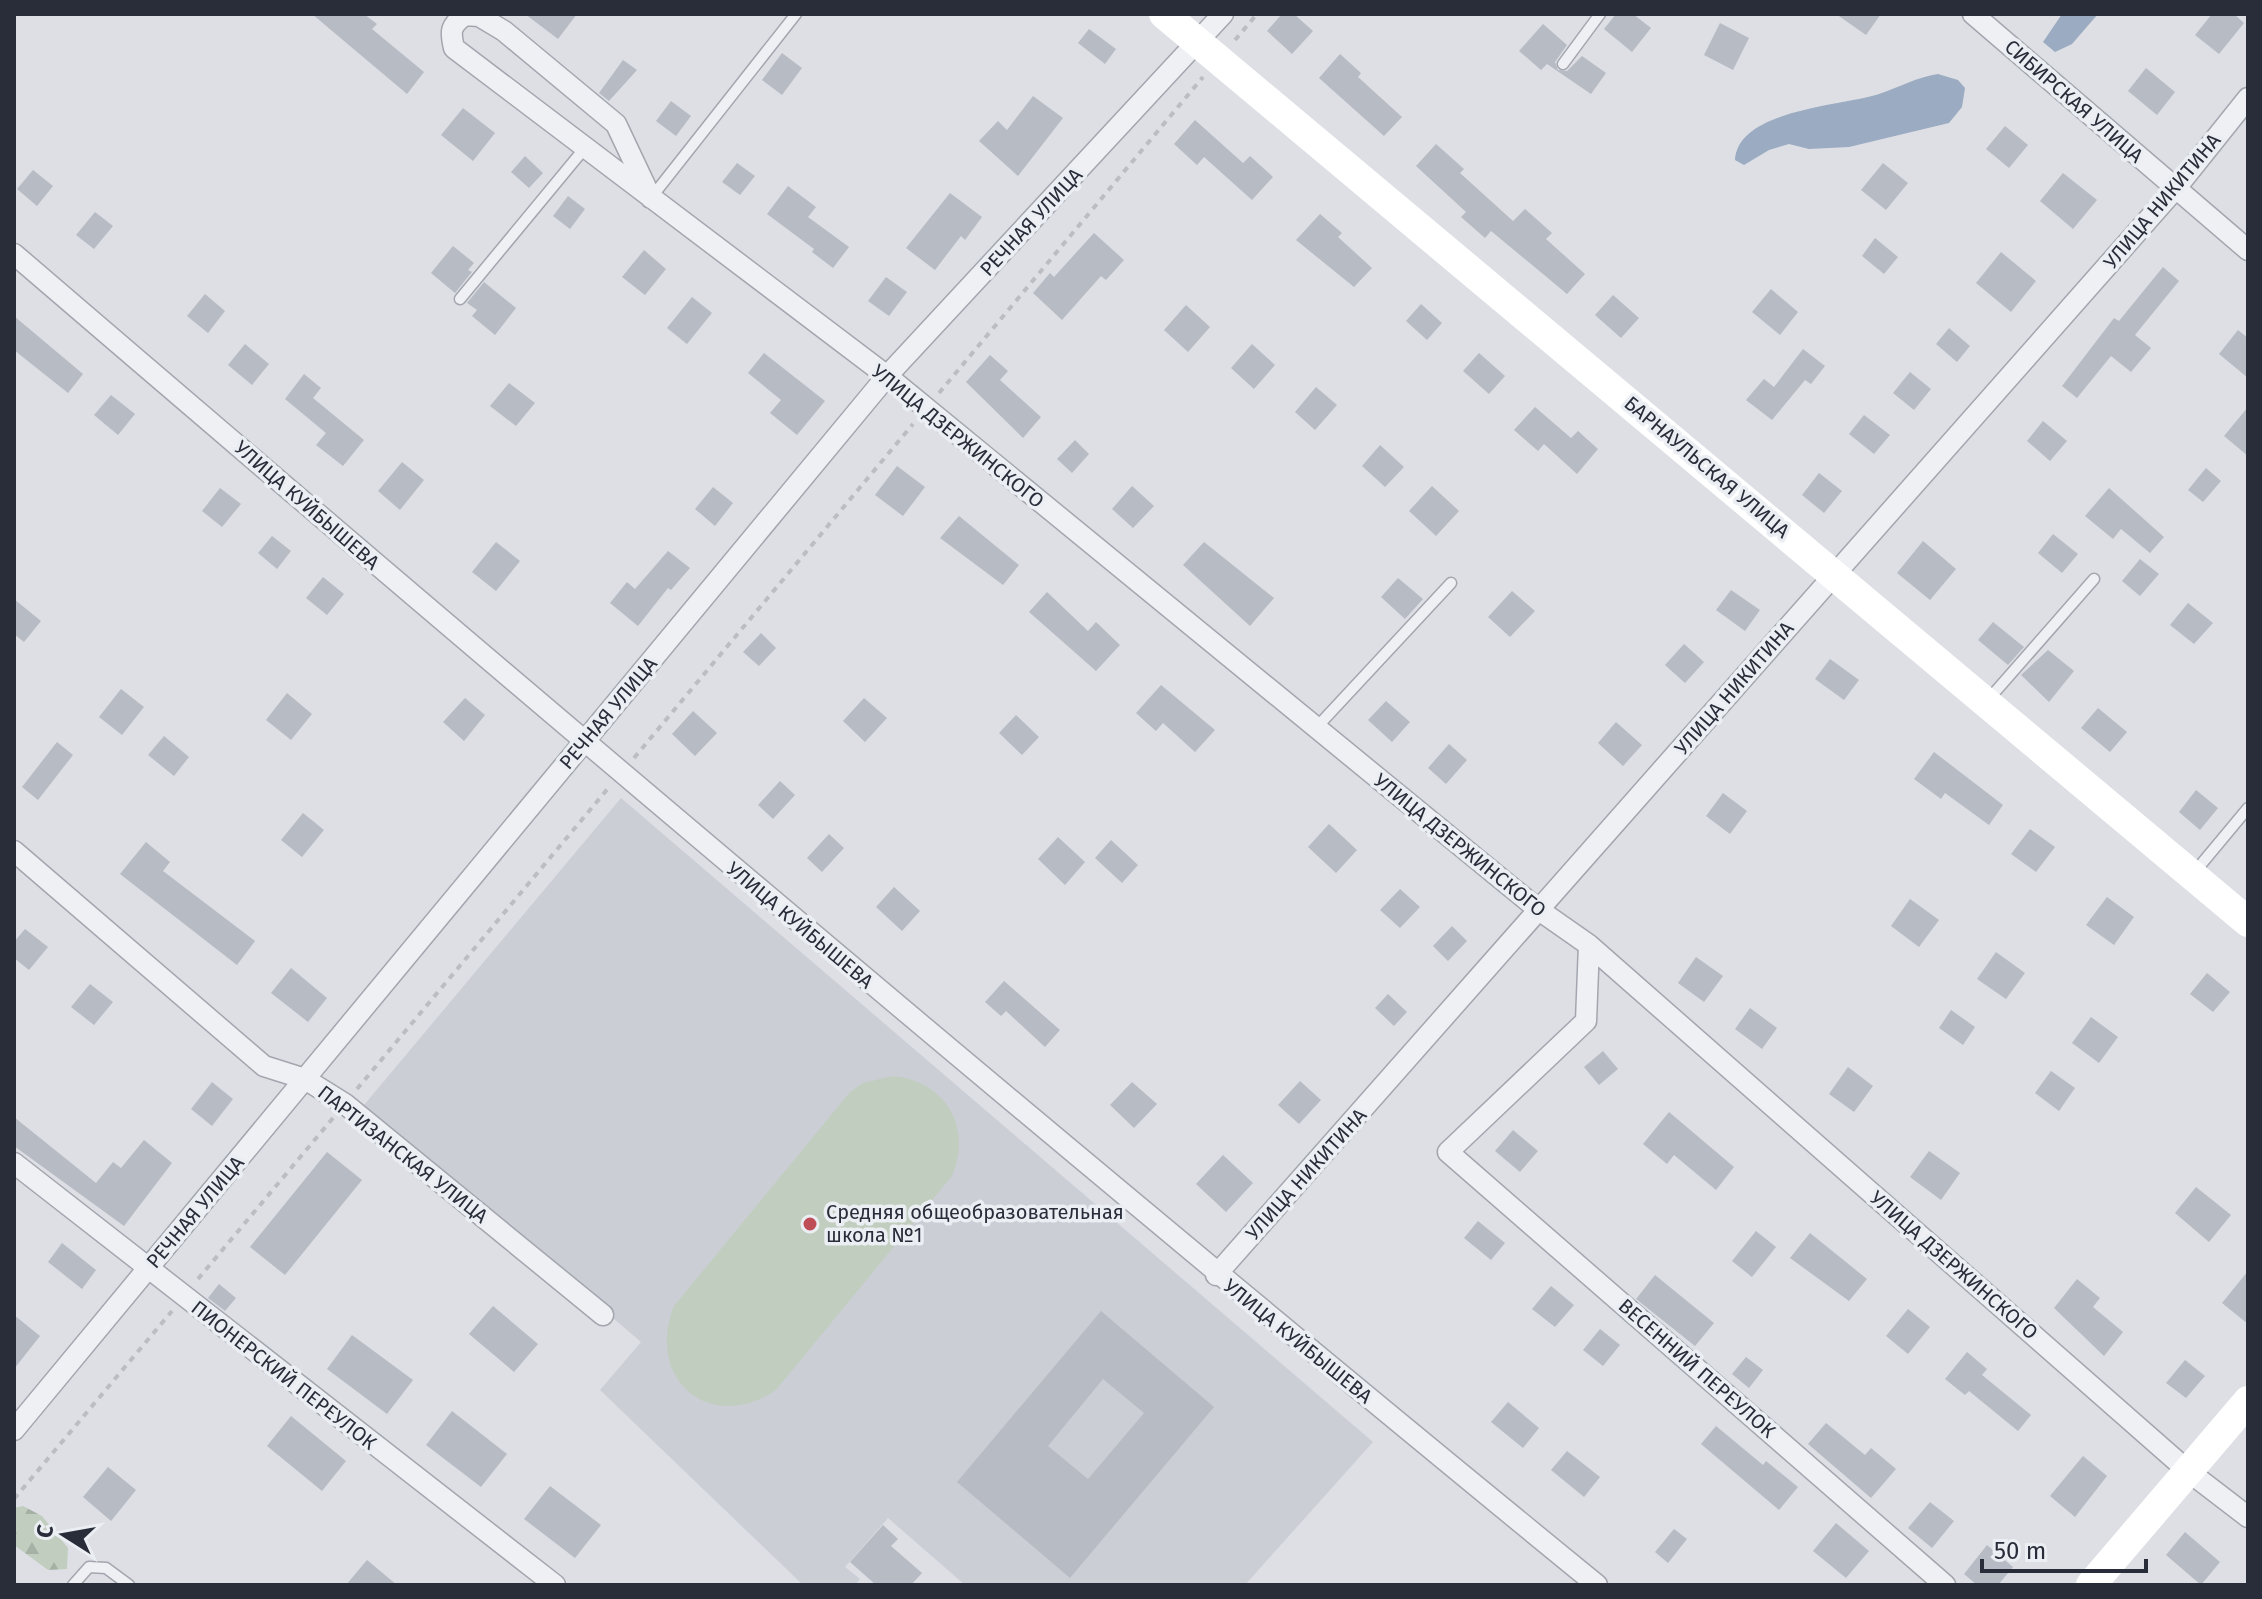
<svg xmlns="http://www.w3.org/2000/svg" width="2262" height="1599" viewBox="0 0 2262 1599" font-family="'Fira Sans',sans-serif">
<defs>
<pattern id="forest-firs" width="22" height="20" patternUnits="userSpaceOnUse" patternTransform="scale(2)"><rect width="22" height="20" fill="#c1cebf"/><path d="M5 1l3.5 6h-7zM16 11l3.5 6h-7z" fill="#a6b1a5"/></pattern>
</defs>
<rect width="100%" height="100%" fill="#dddfe5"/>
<path fill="#cbced5" d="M621,798L1373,1442L1245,1585H965L888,1518L845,1567L860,1579L855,1585H803L600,1390L641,1342L364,1105Z"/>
<path fill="#c1cebf" d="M893,1076C945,1081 973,1127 952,1176L776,1390C709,1435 645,1379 674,1306L850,1092L863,1083Z"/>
<path fill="url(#forest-firs)" d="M23,1506L42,1516L68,1548L67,1569L48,1570L14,1545V1508Z"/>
<path fill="#9babc1" d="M2062,14H2098L2072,44L2055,52L2043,42Z
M1938,74L1958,80L1965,88L1962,107L1949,123L1849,147L1809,149L1789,144L1769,150L1744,165L1735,160C1738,109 1843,106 1879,94C1900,87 1917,77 1938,74Z"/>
<path fill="#b7bbc4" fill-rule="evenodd" d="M312,14H364L377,24L372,29L424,72L407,94Z
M525,14H577L558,39Z
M1282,14H1294L1313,31L1292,54L1267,31Z
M1616,14H1633L1651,28L1632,52L1604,29Z
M1836,14H1881L1866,35Z
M2212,14H2234L2244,23L2219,54L2195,35Z
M1720,23L1749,38L1733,70L1704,55Z
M1543,24L1567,45L1555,62L1558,70L1567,71L1582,56L1606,73L1591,94L1547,64L1541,70L1519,51Z
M1089,29L1116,49L1105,64L1078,43Z
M782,53L802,68L782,95L762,80Z
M1340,54L1361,73L1358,77L1402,117L1384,136L1319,78Z
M623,60L637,70L609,101L599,93Z
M2146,68L2175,92L2157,115L2128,91Z
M1033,96L1063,118L1018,176L979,141L998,121L1007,130Z
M671,101L691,116L676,136L656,121Z
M463,108L495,133L473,161L441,135Z
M1195,120L1243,163L1250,156L1273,177L1252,200L1204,157L1197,165L1174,144Z
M2005,126L2028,145L2009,168L1986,149Z
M1436,144L1464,169L1460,173L1513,221L1525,209L1552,233L1546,239L1585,274L1567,294L1491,231L1485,238L1461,217L1466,212L1416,166Z
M525,156L543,173L529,188L511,172Z
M737,163L755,176L740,195L722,182Z
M1883,163L1908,183L1886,210L1861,190Z
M33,170L53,186L37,206L17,189Z
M2063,173L2097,200L2073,229L2040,201Z
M788,186L816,207L808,217L849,247L833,268L812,252L814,249L767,214Z
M950,193L982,217L965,240L961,236L935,270L906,248Z
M568,196L585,209L570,229L553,216Z
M95,212L113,226L94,249L76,235Z
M1320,214L1342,233L1338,237L1372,268L1354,287L1296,240Z
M1094,233L1124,260L1106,280L1101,276L1062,320L1033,293L1050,273L1054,277Z
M1875,238L1898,257L1884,274L1862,256Z
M453,246L474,263L468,270L472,272L455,293L431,273Z
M644,250L666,269L645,295L622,277Z
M2001,252L2036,281L2011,312L1976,283Z
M2163,267L2179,281L2135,335L2151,348L2131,372L2111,356L2077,398L2062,386L2114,318L2119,321Z
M886,277L907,292L889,316L868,301Z
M484,282L516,308L495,335L472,316L477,310L467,303Z
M1771,289L1798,312L1780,335L1752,312Z
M205,294L225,311L208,333L187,316Z
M1613,295L1639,318L1621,338L1595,315Z
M692,297L712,313L687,344L667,328Z
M1421,304L1442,323L1427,340L1406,321Z
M1186,305L1210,327L1188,352L1164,330Z
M14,316L83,374L68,393L14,350Z
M1949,328L1970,346L1957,362L1936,344Z
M2238,330L2248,338V378L2219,354Z
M245,344L269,364L252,385L228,365Z
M1252,344L1275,365L1254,389L1231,368Z
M1803,349L1825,366L1811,384L1805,380L1772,420L1746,400L1764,379L1774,387Z
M764,353L825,401L797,435L770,413L781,400L748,373Z
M1479,353L1505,376L1489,394L1463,371Z
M990,355L1008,371L1000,380L1041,417L1023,438L966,382Z
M1910,372L1931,389L1914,410L1893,393Z
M304,374L321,388L313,398L364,440L343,466L316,445L326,433L285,399Z
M509,383L535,403L516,426L490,406Z
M1316,387L1337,405L1315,430L1295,412Z
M111,395L135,414L118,435L94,415Z
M1535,407L1571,438L1578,431L1598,449L1577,474L1544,444L1538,451L1514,430Z
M2248,407V456L2224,436Z
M1864,415L1890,435L1874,454L1849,434Z
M2043,421L2067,441L2050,461L2027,441Z
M1075,440L1089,454L1072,473L1057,459Z
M1380,445L1404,467L1385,487L1362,466Z
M402,462L424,480L400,510L378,491Z
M897,466L925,487L903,516L875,495Z
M2206,468L2221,481L2203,502L2188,490Z
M1819,473L1842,491L1824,513L1802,495Z
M1132,486L1154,506L1133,528L1112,509Z
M1432,486L1459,511L1436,536L1409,511Z
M713,487L733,503L715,526L695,509Z
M220,488L241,504L222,527L202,511Z
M2109,488L2164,537L2150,553L2121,529L2113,539L2085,516Z
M959,516L1019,565L1003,585L940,538Z
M2053,534L2078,554L2062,573L2038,553Z
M272,536L291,551L277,569L258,553Z
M1923,541L1956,569L1930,600L1897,573Z
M496,542L520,561L496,591L472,572Z
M1204,542L1274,598L1250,626L1183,565Z
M668,551L690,568L671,590L668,588L638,626L610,603L627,582L635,589Z
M2140,559L2159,574L2140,596L2122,581Z
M323,577L344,594L327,615L306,598Z
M1398,578L1423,599L1405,619L1381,597Z
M1731,590L1760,610L1745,631L1716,610Z
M1512,591L1535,611L1510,637L1488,617Z
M1047,592L1088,631L1096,622L1120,645L1096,671L1029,612Z
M14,599L41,621L24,642L14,634Z
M2188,603L2213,623L2194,644L2170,625Z
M1993,622L2024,647L2008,665L1978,640Z
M761,633L776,648L759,666L743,652Z
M1684,644L1704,662L1685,683L1665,665Z
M2048,650L2074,671L2049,702L2021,675Z
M1830,659L1859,680L1844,700L1815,679Z
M1161,685L1215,730L1195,752L1163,723L1156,731L1136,713Z
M121,689L144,707L122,735L99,717Z
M287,693L312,714L291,740L266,720Z
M465,698L485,715L464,741L443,722Z
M864,698L887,718L865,742L843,721Z
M1386,701L1410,722L1392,742L1368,720Z
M2098,708L2127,732L2110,752L2081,728Z
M693,711L717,733L695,756L672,734Z
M1016,715L1039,737L1022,755L999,733Z
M1616,722L1642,745L1623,766L1598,743Z
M164,736L189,757L174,776L148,755Z
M57,742L73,755L38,800L22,787Z
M1449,744L1467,760L1446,784L1428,768Z
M1934,752L2003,805L1989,825L1945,793L1941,799L1914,779Z
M780,781L795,795L773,819L758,805Z
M2196,790L2218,808L2200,830L2179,812Z
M1723,793L1747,811L1730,834L1706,816Z
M303,813L324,830L302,857L281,840Z
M1329,824L1357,850L1336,873L1308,847Z
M2030,829L2055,847L2036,872L2011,854Z
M829,834L844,848L822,872L807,858Z
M1058,837L1085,862L1065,885L1038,859Z
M1111,840L1138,865L1122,883L1095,858Z
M146,842L170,862L163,871L255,941L237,965L120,874Z
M894,887L920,911L902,931L876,907Z
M1400,889L1420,907L1400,928L1380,910Z
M2107,897L2134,917L2114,945L2086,925Z
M1910,899L1939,920L1919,947L1891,926Z
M1452,926L1467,941L1448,961L1433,946Z
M25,929L48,947L29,970L14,958V942Z
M1996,952L2025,973L2006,999L1977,979Z
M1696,957L1723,976L1704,1002L1678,983Z
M291,968L327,998L308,1022L271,993Z
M2207,973L2230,992L2213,1012L2190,994Z
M1004,981L1060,1030L1045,1047L1006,1011L1001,1016L985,1002Z
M90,984L113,1002L94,1025L71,1007Z
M1388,994L1407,1012L1394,1026L1375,1008Z
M1750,1008L1777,1028L1762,1049L1735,1029Z
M1951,1010L1975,1027L1963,1045L1939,1028Z
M2091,1017L2118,1037L2099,1063L2072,1043Z
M1603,1051L1618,1069L1599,1085L1584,1067Z
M1848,1067L1873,1086L1854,1112L1829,1094Z
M2051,1071L2075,1088L2059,1111L2035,1093Z
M1300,1081L1321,1100L1299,1124L1278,1105Z
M212,1082L233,1099L212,1126L191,1109Z
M1132,1082L1157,1104L1134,1128L1110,1105Z
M1669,1112L1734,1167L1716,1190L1674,1155L1667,1164L1643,1144Z
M14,1117L96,1183L113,1162L121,1168L144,1140L172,1163L124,1226L14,1146Z
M1513,1130L1538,1151L1520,1172L1495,1151Z
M1929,1151L1960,1173L1941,1200L1910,1177Z
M327,1152L362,1180L285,1275L250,1247Z
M1223,1155L1253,1183L1226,1212L1196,1184Z
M2196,1187L2231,1215L2209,1242L2175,1213Z
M1478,1221L1505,1243L1491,1260L1464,1238Z
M1756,1231L1776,1247L1752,1277L1732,1261Z
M1810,1233L1867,1279L1849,1301L1790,1258Z
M62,1243L96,1270L82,1289L48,1262Z
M2248,1271V1324L2222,1303Z
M1655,1275L1714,1323L1695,1346L1636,1299Z
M2077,1279L2100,1298L2093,1307L2123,1332L2104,1356L2054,1308Z
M219,1284L236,1298L225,1311L208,1298Z
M1551,1286L1574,1305L1555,1327L1532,1309Z
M493,1306L538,1344L514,1372L469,1334Z
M1908,1309L1930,1327L1908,1354L1886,1336Z
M1101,1311L1214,1407L1070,1578L957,1482ZM1103,1379L1144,1413L1088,1479L1048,1446Z
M14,1315L40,1336L14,1369Z
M1600,1329L1620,1345L1603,1366L1583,1350Z
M352,1335L413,1380L387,1414L327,1369Z
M1967,1352L1987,1369L1982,1375L2031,1415L2018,1431L1969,1391L1965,1395L1945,1379Z
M1746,1357L1763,1370L1749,1388L1732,1374Z
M2185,1360L2205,1376L2186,1398L2166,1383Z
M1508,1402L1539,1428L1523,1448L1491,1422Z
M452,1411L507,1454L481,1487L426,1445Z
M291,1416L346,1461L322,1491L267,1446Z
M1826,1423L1865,1455L1871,1448L1896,1469L1871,1498L1808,1444Z
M1716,1426L1763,1465L1766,1461L1798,1487L1779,1510L1701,1444Z
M1567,1451L1600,1477L1584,1497L1551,1470Z
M2083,1456L2107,1476L2075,1517L2050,1496Z
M108,1467L136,1490L111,1521L83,1497Z
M550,1486L601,1525L575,1558L524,1519Z
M1930,1502L1954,1521L1932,1548L1908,1528Z
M1836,1523L1869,1551L1846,1578L1813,1551Z
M883,1525L898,1539L891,1546L922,1573L911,1585H876L850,1562Z
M1674,1529L1687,1539L1668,1563L1655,1552Z
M2185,1532L2220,1562L2201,1585L2166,1555Z
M1987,1545L2013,1567L1998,1585H1977L1964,1574Z
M367,1560L397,1585H346Z"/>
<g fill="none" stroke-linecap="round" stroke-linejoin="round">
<g stroke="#a3a6ae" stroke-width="13">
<path id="lane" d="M1563,64L1600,14
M651,198L796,14
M460,299L584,149
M1988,700L2094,579
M1316,728L1451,583
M2193,874L2248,808
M73,1585L89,1567L106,1568L129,1585"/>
</g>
<g stroke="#a3a6ae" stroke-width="23">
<path id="street" d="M1973,14L2248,250
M651,198L616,124L504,31L479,16L465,15C450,26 450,31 454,48L887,376L1539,910L1589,945L2188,1471L2248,1517
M14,254C537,703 1063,1149 1597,1585
M14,851L264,1066L305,1079L345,1104L603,1315
M1589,945L1586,1021L1448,1152L1945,1585
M14,1163L555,1585
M1216,1275L2176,188L2248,98
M14,1430L887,376L1223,14"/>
</g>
<path stroke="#bbbdc3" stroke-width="4" stroke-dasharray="6 6" stroke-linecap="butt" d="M1235,40L1257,14
M939,393L1203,77
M634,758L913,424
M357,1089L610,786
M198,1279L333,1118
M14,1499L172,1311"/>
<use href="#lane" stroke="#eff0f4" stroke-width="10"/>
<use href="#street" stroke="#eff0f4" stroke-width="20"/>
<path stroke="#fff" stroke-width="30" d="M1164,14L2248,922
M2091,1585L2248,1401"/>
</g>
<circle fill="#be4d58" stroke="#ebeef3" stroke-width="3" cx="810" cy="1224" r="8"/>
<g text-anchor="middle" stroke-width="7" stroke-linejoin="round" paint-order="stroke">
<g font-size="20" fill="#282d39" stroke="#ebeef3">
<text transform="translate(2074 101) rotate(41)" y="7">СИБИРСКАЯ УЛИЦА</text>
<text transform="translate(2162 201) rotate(-50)" y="7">УЛИЦА НИКИТИНА</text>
<text transform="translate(1031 222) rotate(-47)" y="7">РЕЧНАЯ УЛИЦА</text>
<text transform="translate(958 436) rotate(39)" y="7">УЛИЦА ДЗЕРЖИНСКОГО</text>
<text transform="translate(1707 467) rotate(40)" y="7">БАРНАУЛЬСКАЯ УЛИЦА</text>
<text transform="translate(307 505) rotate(41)" y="7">УЛИЦА КУЙБЫШЕВА</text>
<text transform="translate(1734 688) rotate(-49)" y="7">УЛИЦА НИКИТИНА</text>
<text transform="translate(608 713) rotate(-50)" y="7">РЕЧНАЯ УЛИЦА</text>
<text transform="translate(1460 845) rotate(39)" y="7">УЛИЦА ДЗЕРЖИНСКОГО</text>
<text transform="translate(800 925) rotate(40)" y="7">УЛИЦА КУЙБЫШЕВА</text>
<text transform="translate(403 1154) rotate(38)" y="7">ПАРТИЗАНСКАЯ УЛИЦА</text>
<text transform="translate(1306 1174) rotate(-48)" y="7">УЛИЦА НИКИТИНА</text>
<text transform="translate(195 1212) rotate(-50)" y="7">РЕЧНАЯ УЛИЦА</text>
<text transform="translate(1954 1265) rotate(41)" y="7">УЛИЦА ДЗЕРЖИНСКОГО</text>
<text transform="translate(1298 1341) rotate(39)" y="7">УЛИЦА КУЙБЫШЕВА</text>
<text transform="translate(1697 1368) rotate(41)" y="7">ВЕСЕННИЙ ПЕРЕУЛОК</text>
<text transform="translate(284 1375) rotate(38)" y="7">ПИОНЕРСКИЙ ПЕРЕУЛОК</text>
</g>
<g font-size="20" fill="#282d39" stroke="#ebeef3" text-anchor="start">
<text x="826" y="1219">Средняя общеобразовательная<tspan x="826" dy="23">школа №1</tspan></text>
</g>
</g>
<rect width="2262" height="1599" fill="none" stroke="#282d39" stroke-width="32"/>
<g transform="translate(64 1535) rotate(281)" stroke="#ebeef3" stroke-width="6" paint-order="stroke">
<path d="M0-6L14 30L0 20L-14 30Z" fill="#282d39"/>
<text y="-12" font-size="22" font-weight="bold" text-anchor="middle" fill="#282d39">С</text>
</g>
<path d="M1982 1559v12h164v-12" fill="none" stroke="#282d39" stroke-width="4"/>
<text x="1994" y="1559" font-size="24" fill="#282d39" stroke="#ebeef3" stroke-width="6" paint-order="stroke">50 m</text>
</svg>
